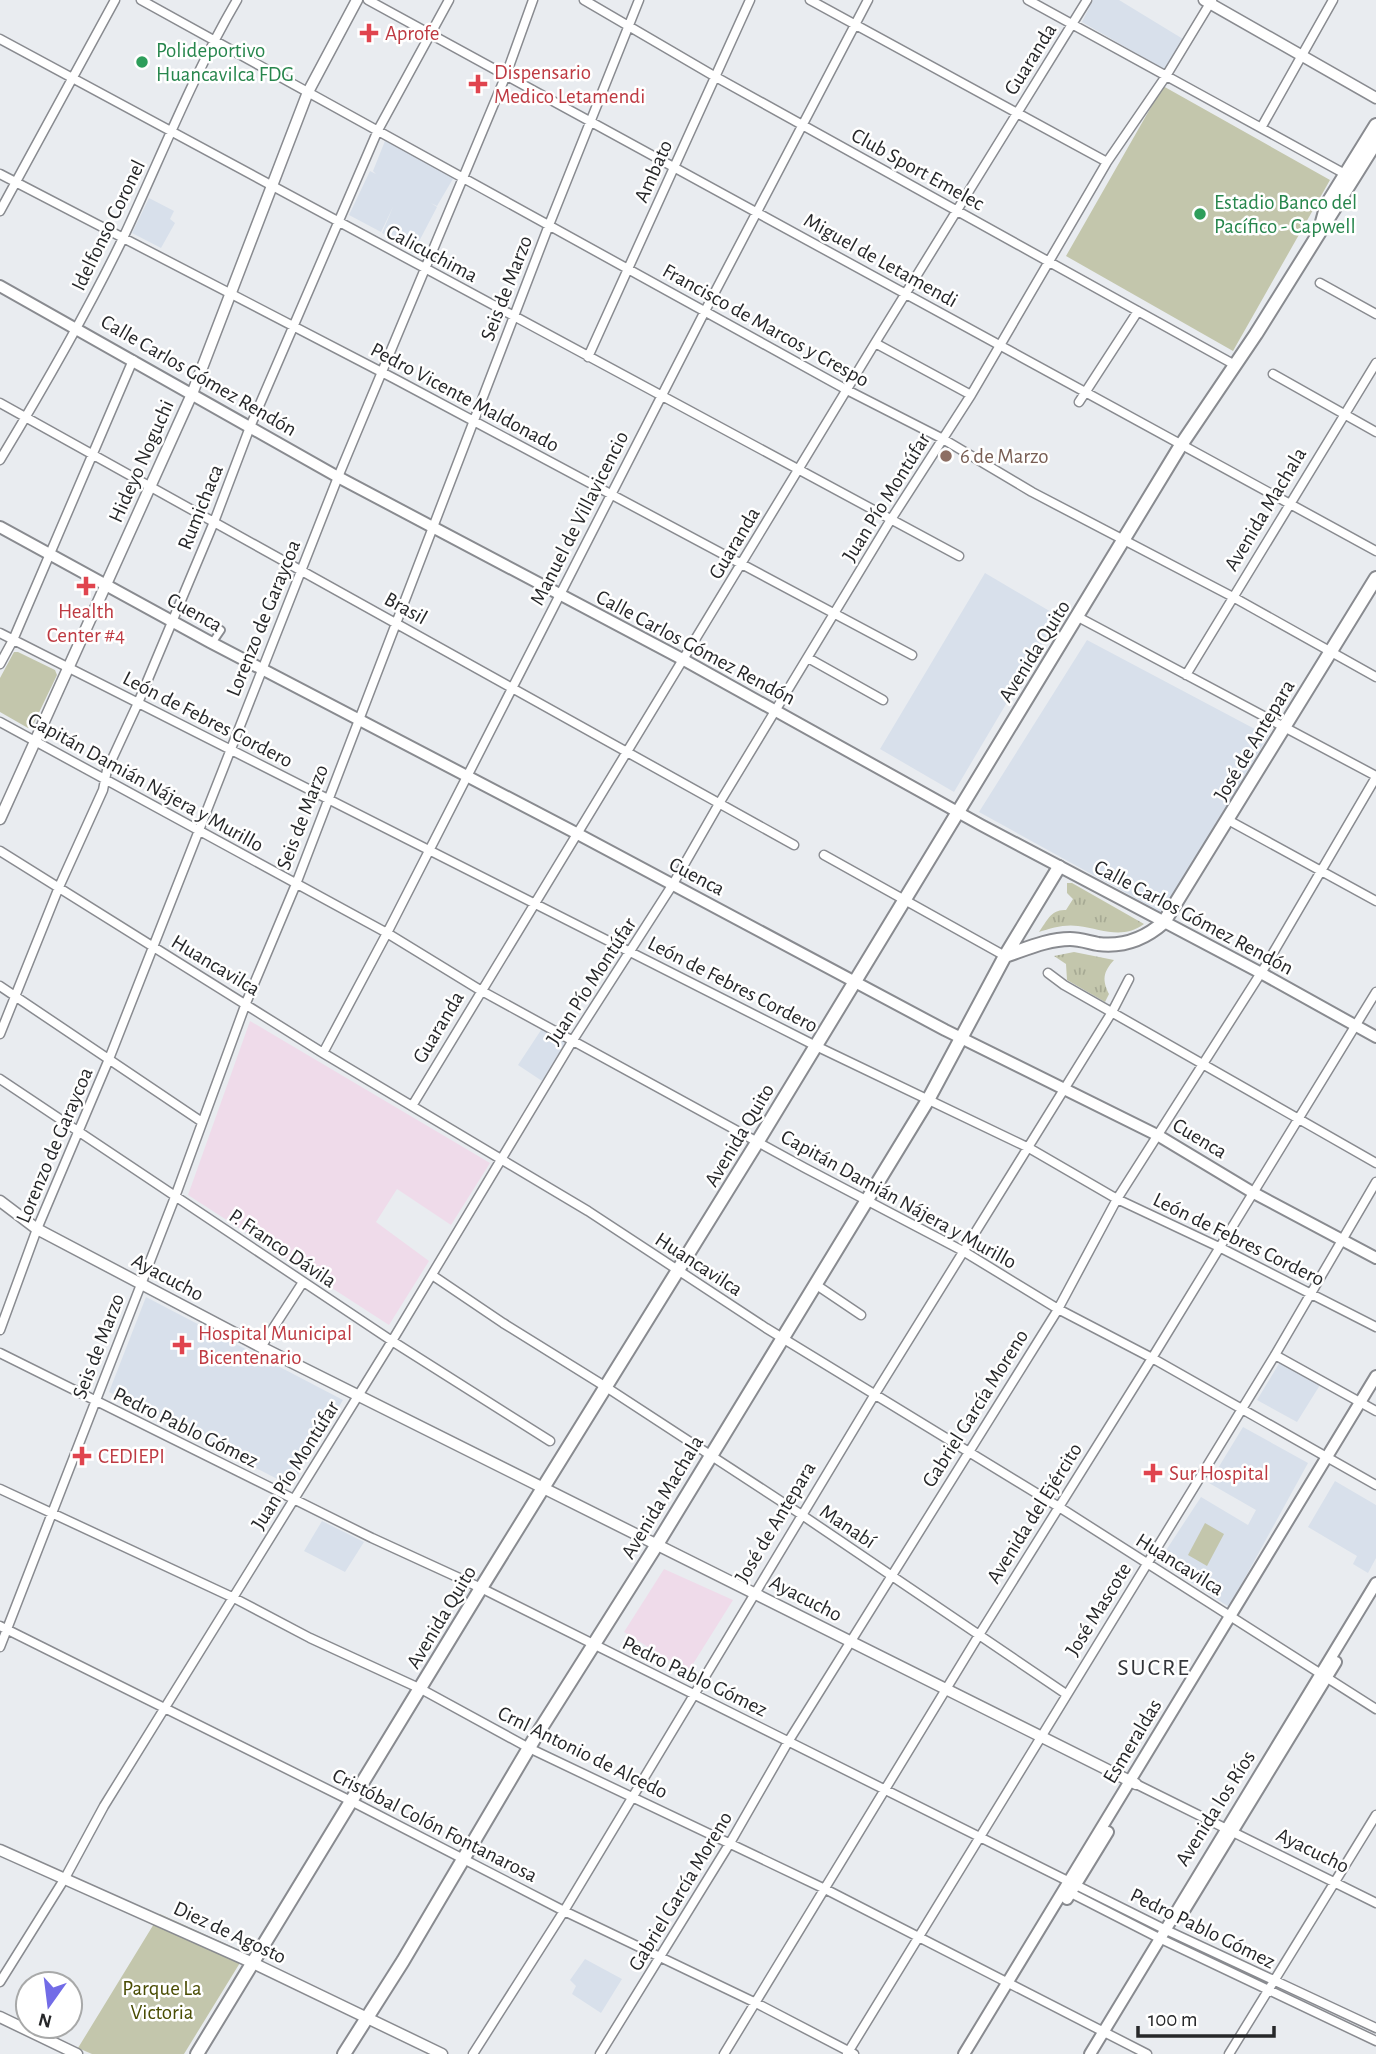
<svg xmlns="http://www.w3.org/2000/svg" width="1376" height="2054" viewBox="0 0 1376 2054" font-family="'Alegreya Sans',sans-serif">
<defs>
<pattern id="grass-tufts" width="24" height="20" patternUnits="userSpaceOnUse" patternTransform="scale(1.75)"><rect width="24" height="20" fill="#c3c6ac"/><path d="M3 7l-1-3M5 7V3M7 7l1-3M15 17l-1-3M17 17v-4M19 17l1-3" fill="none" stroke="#a7aa94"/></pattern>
</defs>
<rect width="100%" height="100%" fill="#e9ecf0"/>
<path fill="#efdbea" d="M250,1021L490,1163L451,1225L397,1189L376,1222L429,1261L389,1325L188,1195Z
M664,1569L733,1600L688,1672L624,1632Z"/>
<path fill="#d8e0eb" d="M1093,0H1119L1183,39L1165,70L1082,22Z
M385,141L454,177L437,206L431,203L437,207L414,251L382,233L393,207L381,232L349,215L370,171L376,174L373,171Z
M149,198L174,211L170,219L175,223L161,248L132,233Z
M985,573L1058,616L954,792L880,749Z
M1087,640L1268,736L1164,914L979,812Z
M543,1027L567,1041L542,1081L518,1065Z
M146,1297L343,1400L291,1486L109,1392Z
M1280,1362L1320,1385L1297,1422L1257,1400Z
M1243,1427L1308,1463L1229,1607L1159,1561L1201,1497L1248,1525L1256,1510L1209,1483Z
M1335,1481L1376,1505V1558L1368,1573L1353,1564L1357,1556L1308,1527Z
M322,1521L364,1542L345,1572L304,1551Z
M585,1959L622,1979L601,2013L572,1994L576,1986L570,1980Z"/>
<path fill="url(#grass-tufts)" d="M1067,883H1072L1144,924C1122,940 1102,929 1078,926C1065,924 1051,928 1039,932C1047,921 1051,909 1066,910L1073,899L1067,893Z
M1074,952L1114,960C1103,972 1102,980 1109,994L1105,1002L1067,980L1066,964L1054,956Z"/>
<path fill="#c3c6ac" d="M1163,86L1330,180L1233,351L1066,256Z
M14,652H18L55,670L57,675L33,725L28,728L0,712V678Z
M1205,1523L1224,1534L1207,1566L1188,1555Z
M160,1914L246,1953L184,2054H92L78,2048Z"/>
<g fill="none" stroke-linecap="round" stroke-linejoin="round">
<g stroke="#898b90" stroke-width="10">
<path id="pedestrian" d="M212,643L221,630"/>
</g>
<g stroke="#898b90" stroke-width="11">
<path id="minor" d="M141,0L847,390L943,439L1032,492L1233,597L1376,677
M368,0L1376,551
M584,0L714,76L1235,365
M810,0L1107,162
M1028,0L1345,174
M0,39L959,556
M1261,128L1333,0
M0,174L395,379L912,655
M0,211L115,0
M1320,283L1376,314
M875,343L971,395
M588,357L750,0
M1273,374L1376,432
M1079,402L1138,311
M0,403L794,845
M0,460C44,387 87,313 124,236C161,157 193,75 237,0
M1078,617L1376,776
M0,633L816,1046L1029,1148L1117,1199L1219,1247L1376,1327
M808,658L883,700
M0,664L13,640L133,360
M1186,675L1376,363
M0,722L387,933L480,990L805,1168L963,1251L1058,1309L1152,1358L1376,1485
M1228,820L1376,901
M0,851L323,1053L588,1211L766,1328L1059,1507L1376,1709
M824,855L1005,956
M1048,973L1064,985L1376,1163
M0,986L202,1122
M0,1034L59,887L103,790L107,770L138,703L214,522L250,427L378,130L449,0
M323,1053L387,933L705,311L868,0
M0,1079L392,1341L550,1441
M412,1106L875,343L1087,0
M432,1275L503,1323L606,1387L802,1515L1066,1694
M815,1284L861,1315
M0,1330L37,1229L109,1059L338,477L506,75L533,0
M261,1347L303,1282
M0,1353L372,1538L481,1588L1164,1929L1376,2028
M1275,1355L1376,1411
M0,1489L234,1598L310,1638L421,1689L529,1748L825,1889L1147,2054
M0,1626L351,1801L564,1911L756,2003L854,2054
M0,1647L175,1197L246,1003L296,884L549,225L639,0
M1136,1784L1376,1903
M1067,1891L1159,1938L1376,2041
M0,1982L65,1878L104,1806L392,1341L573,1040L673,884L720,802L890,521L971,395L1107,162L1166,76L1212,0
M473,2054L564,1911L875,1394L1112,1012L1129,979
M600,2054L730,1843L788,1742L1057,1311L1117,1199L1266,965L1376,777
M724,2054L979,1635L1149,1363L1376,992
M847,2054L1275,1355L1376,1182
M1229,2054L1376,1815"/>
</g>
<g stroke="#898b90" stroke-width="13">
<path id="tertiary" d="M1204,0L1376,98
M0,819L192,394L308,92L357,0
M0,1201L37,1229L261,1347L1136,1784
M0,1850L253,1963L442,2054
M0,2017L77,2054"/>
</g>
<g stroke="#898b90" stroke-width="14">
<path id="secondary" d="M0,286L338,477L684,660L981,825L1261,973L1376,1037
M0,527L210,642L576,833L945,1030L1159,1136L1252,1192L1376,1258
M1067,1899L1108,1832
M1182,1914L1336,1662
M964,2054L1376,1376
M1090,2054L1376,1583"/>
</g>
<g stroke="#898b90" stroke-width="16">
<path id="primary" d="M1322,222L1327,204L1376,125
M1005,956C1026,949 1048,939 1070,939C1079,939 1088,942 1098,944C1123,947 1145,939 1164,922L1376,578
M197,2054L481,1588L758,1141L1181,445L1256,334L1376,142
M344,2054L403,1961L536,1736L656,1546L928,1100L1005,956L1059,867"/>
</g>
<use href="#pedestrian" stroke="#fff" stroke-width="6"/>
<use href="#minor" stroke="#fff" stroke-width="8"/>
<use href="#tertiary" stroke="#fff" stroke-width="10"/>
<use href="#secondary" stroke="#fff" stroke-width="10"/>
<use href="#primary" stroke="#fff" stroke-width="12"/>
</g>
<g fill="#e0444e" stroke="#fff" stroke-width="2.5">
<path d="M365.5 22.5h7v7h7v7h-7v7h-7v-7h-7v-7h7z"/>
<path d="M474.5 73.5h7v7h7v7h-7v7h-7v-7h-7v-7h7z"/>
<path d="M82.5 575.5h7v7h7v7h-7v7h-7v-7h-7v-7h7z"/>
<path d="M178.5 1334.5h7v7h7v7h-7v7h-7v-7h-7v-7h7z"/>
<path d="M78.5 1445.5h7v7h7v7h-7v7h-7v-7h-7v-7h7z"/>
<path d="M1149.5 1462.5h7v7h7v7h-7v7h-7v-7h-7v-7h7z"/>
</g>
<g fill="#2e9e5b" stroke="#fff" stroke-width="2.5">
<circle cx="142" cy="62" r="7"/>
<circle cx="1200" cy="214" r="7"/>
</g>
<circle fill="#8d6e63" stroke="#fff" stroke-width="2.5" cx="946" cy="456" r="7"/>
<g text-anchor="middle" stroke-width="5" stroke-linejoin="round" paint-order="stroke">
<g font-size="21" fill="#be3a42" stroke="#fff" text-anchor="start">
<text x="385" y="40">Aprofe</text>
<text x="494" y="79">Dispensario<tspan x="494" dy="24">Medico Letamendi</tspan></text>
<text x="86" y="618" text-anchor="middle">Health<tspan x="86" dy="24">Center #4</tspan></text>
<text x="198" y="1340">Hospital Municipal<tspan x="198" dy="24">Bicentenario</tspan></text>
<text x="98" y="1463">CEDIEPI</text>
<text x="1169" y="1480">Sur Hospital</text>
</g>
<g font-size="21" fill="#27864d" stroke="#fff" text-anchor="start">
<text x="156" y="57">Polideportivo<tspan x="156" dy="24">Huancavilca FDG</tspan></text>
<text x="1214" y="209">Estadio Banco del<tspan x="1214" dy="24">Pacífico - Capwell</tspan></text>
</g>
<g font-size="21" fill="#262729" stroke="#fff">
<text transform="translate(1030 59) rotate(-58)" y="7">Guaranda</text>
<text transform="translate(918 169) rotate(29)" y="7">Club Sport Emelec</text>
<text transform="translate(653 171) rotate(-66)" y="7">Ambato</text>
<text transform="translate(108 225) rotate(-64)" y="7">Idelfonso Coronel</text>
<text transform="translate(432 253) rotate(28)" y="7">Calicuchima</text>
<text transform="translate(881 260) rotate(29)" y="7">Miguel de Letamendi</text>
<text transform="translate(506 288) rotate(-69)" y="7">Seis de Marzo</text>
<text transform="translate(766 325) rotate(29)" y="7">Francisco de Marcos y Crespo</text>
<text transform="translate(199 375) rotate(30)" y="7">Calle Carlos Gómez Rendón</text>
<text transform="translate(465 397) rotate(28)" y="7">Pedro Vicente Maldonado</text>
<text transform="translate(141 461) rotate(-66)" y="7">Hideyo Noguchi</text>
<text transform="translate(886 497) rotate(-58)" y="7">Juan Pío Montúfar</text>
<text transform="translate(200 507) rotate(-68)" y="7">Rumichaca</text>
<text transform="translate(1265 509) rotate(-59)" y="7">Avenida Machala</text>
<text transform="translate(579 518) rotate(-63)" y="7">Manuel de Villavicencio</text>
<text transform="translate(734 543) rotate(-59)" y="7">Guaranda</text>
<text transform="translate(406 608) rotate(29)" y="7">Brasil</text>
<text transform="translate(195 612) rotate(29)" y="7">Cuenca</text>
<text transform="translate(263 618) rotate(-68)" y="7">Lorenzo de Garaycoa</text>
<text transform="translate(696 647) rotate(28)" y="7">Calle Carlos Gómez Rendón</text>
<text transform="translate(1034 651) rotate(-58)" y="7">Avenida Quito</text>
<text transform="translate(208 719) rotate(27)" y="7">León de Febres Cordero</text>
<text transform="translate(1254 740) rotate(-59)" y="7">José de Antepara</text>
<text transform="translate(146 782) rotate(29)" y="7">Capitán Damián Nájera y Murillo</text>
<text transform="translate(302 817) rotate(-69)" y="7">Seis de Marzo</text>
<text transform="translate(697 876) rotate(28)" y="7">Cuenca</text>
<text transform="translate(1194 917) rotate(28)" y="7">Calle Carlos Gómez Rendón</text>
<text transform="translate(216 965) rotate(31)" y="7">Huancavilca</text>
<text transform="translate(591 981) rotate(-57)" y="7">Juan Pío Montúfar</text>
<text transform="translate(733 984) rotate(27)" y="7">León de Febres Cordero</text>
<text transform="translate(438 1027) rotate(-59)" y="7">Guaranda</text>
<text transform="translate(739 1135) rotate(-59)" y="7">Avenida Quito</text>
<text transform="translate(1200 1138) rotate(31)" y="7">Cuenca</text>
<text transform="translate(54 1145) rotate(-67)" y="7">Lorenzo de Garaycoa</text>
<text transform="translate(899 1199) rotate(29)" y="7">Capitán Damián Nájera y Murillo</text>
<text transform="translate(1239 1239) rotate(26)" y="7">León de Febres Cordero</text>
<text transform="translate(283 1248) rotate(34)" y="7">P. Franco Dávila</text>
<text transform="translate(699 1264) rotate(33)" y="7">Huancavilca</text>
<text transform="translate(168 1277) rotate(28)" y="7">Ayacucho</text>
<text transform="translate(98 1346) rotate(-69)" y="7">Seis de Marzo</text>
<text transform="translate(975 1408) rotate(-58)" y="7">Gabriel García Moreno</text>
<text transform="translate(186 1427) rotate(26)" y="7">Pedro Pablo Gómez</text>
<text transform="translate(295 1465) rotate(-58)" y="7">Juan Pío Montúfar</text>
<text transform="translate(662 1497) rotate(-59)" y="7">Avenida Machala</text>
<text transform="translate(1034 1513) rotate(-58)" y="7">Avenida del Ejército</text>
<text transform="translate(775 1522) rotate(-59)" y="7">José de Antepara</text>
<text transform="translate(848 1526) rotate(34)" y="7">Manabí</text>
<text transform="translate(1180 1564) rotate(32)" y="7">Huancavilca</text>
<text transform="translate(806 1598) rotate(27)" y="7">Ayacucho</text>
<text transform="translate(1098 1609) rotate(-58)" y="7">José Mascote</text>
<text transform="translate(441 1617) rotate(-59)" y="7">Avenida Quito</text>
<text transform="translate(695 1676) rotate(26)" y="7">Pedro Pablo Gómez</text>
<text transform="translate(1132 1741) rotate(-59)" y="7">Esmeraldas</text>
<text transform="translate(583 1752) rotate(26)" y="7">Crnl Antonio de Alcedo</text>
<text transform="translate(1215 1808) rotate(-58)" y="7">Avenida los Ríos</text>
<text transform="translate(435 1825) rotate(27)" y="7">Cristóbal Colón Fontanarosa</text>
<text transform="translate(1313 1850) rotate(26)" y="7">Ayacucho</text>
<text transform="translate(680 1891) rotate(-59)" y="7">Gabriel García Moreno</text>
<text transform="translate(1203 1928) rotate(26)" y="7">Pedro Pablo Gómez</text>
<text transform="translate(230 1932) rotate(25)" y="7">Diez de Agosto</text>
</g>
<g font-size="21" fill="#785e54" stroke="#fff" text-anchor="start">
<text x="960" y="463">6 de Marzo</text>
</g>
<g font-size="21" fill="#494c03" stroke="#fff">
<text x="162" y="1995">Parque La<tspan x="162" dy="24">Victoria</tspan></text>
</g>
<g font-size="24" letter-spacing="2" fill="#34363a" stroke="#fff">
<text x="1154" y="1675">SUCRE</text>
</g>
</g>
<g transform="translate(49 2005) rotate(194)"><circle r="33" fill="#ffffff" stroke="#a8a9a9" stroke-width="2"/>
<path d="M0-5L12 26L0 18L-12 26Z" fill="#726ce7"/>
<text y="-10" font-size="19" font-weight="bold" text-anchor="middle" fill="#262729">N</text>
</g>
<path d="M1138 2026v10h136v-10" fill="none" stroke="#262729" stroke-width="3.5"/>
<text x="1148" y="2026" font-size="21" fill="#262729" stroke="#ffffff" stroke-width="5" paint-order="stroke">100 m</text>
</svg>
